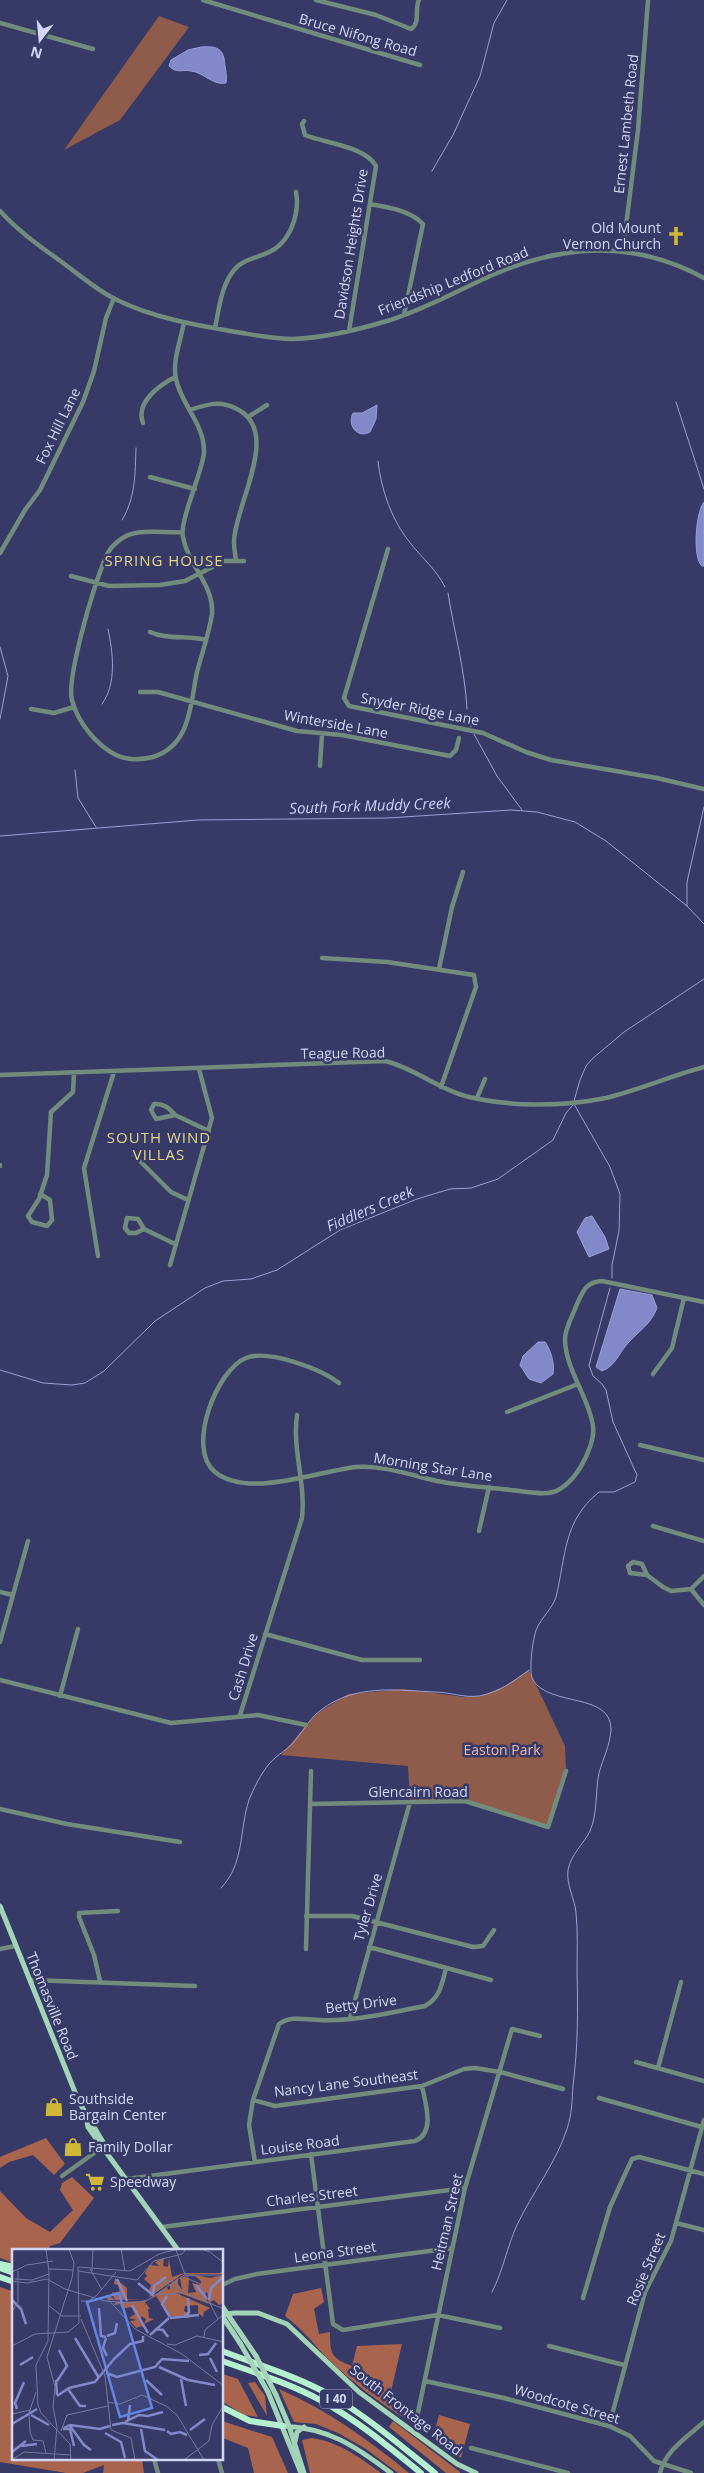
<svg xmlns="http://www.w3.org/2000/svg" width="704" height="2473" viewBox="0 0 704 2473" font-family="'Open Sans',sans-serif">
<rect width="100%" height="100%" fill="#373a67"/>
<path fill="#8f5b4a" d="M159,16L189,27L120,120L64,150Z
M529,1670L565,1746L566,1771L548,1827L465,1801L410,1802L408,1766L281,1755L316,1714L348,1694L404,1689L464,1697L480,1696L503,1687Z"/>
<path fill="#a9644e" d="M46,2138L65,2164L54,2175L33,2155L9,2162L0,2168V2157Z
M72,2177L94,2198L60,2243L50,2246L48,2250H14V2263L0,2258V2191L26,2218L50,2232L73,2210L60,2190L62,2183Z
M0,2287L14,2292V2459H142L144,2473H103L104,2465L83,2473H66L0,2462Z
M321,2288L324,2302L314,2309L319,2334L330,2332C330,2354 331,2358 352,2366L357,2346L402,2344L389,2400L414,2411L411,2422C380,2404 352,2382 326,2357C313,2343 301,2328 285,2316L293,2294Z
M223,2374L238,2379L258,2417L244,2415L223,2402Z
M255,2382L265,2396L267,2416L248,2383Z
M279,2389C327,2410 369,2440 409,2473H398L366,2449L338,2433L316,2424L294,2422Z
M439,2415L470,2424L461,2458L433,2437Z
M222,2421L272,2437L288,2473H254L248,2448L223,2438Z
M393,2421L460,2472V2473H446L389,2427Z
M312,2438C339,2442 359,2457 381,2473H310L302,2440Z"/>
<path fill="#8288c8" stroke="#9aa0d5" d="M201,47C217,46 224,48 225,66C226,71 227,77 226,83C213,86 203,72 191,71C182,69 177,74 169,66L171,60L188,50Z
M377,405L376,419L370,432C357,439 347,425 353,413H362Z
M704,502V566H702C692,558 696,511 704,502Z
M592,1216L605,1237L609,1249L589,1257L577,1232L585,1218Z
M620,1289L652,1295L657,1308C651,1324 640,1330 629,1342C619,1352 616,1366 602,1371L596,1367Z
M538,1342H545C551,1350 555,1365 553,1374L541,1383L529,1379L520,1365L523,1356Z"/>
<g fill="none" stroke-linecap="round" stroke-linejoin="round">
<path stroke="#9aa0d5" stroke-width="1" d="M432,171L453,135L480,76L494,23L507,0
M676,402L704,489
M378,461C381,490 392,521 411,544C423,559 436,569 445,587
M122,520C136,497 135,473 136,448
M448,593C454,631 465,670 467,709
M0,647L8,676L0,719
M102,704C117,683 113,653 108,629
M467,714L471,727
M474,734L497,776L522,810
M75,770L78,798L96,827
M0,836L198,820L388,818L511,810L537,812L575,822L606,841L687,906L704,924
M687,906V882L704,807
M574,1101L580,1080L586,1066L592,1059L624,1032L704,979
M574,1104L610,1167L620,1194L619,1231L612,1265V1278
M0,1370L43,1383L72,1385L85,1383L104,1371L155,1321L205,1288L223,1281L251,1279L277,1270L340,1230L417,1199L450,1189L471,1188L498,1179L553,1140L566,1113L573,1105
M221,1888C245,1863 239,1830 249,1800C254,1787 261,1774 269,1764C277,1754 290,1749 297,1738C305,1728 311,1717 321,1710C355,1684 395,1690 434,1692C450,1692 463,1698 479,1696C498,1693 514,1681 529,1670
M492,2292C503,2271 507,2247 517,2225C532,2193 556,2163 567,2129C572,2114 572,2100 573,2085C578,2048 578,2009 577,1972C577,1952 578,1933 576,1913C575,1899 566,1885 568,1870C571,1854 583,1845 590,1831C598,1813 595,1792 599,1773C603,1759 610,1745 611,1730C612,1692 549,1707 533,1680C528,1672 533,1636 537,1628C542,1617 552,1609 556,1597C566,1556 563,1521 599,1492H614L635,1482L637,1475L613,1422L606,1390L602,1384L593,1376L589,1365L610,1288"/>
<path stroke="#738b7d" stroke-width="4.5" d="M203,0L420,65
M316,0L376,15L411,29C421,23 414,9 419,0
M0,23L93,49
M304,121L302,124L305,135C324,143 365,146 376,166L349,331
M370,204C387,207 410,210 423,224L404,315
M0,211C17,230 38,245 59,260C77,273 95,289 115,299C153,318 195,325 236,332C255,335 274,339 293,339C324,338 357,330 387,321C427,309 463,287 502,271C571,243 638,242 704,278
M623,250L638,130L648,0
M215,328C219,309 221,286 234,270C242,260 256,258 267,253C290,244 300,214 296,192
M190,410C208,404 220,400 237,409C282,431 235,505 234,541C234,547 235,554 236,560
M248,417L267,405
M143,423C135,402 160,385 175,377
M150,477L195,489
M182,532C166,533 140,529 126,536C120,539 112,546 109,551C97,571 66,679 72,700C77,721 96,745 116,755C127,760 141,760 153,757C191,745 190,705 197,672C202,653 209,634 212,614C214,584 188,566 183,537C179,522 202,473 204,453C205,424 181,405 176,379C172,361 181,340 184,322
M388,549L344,698L349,706L483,733L526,752L551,760L657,778L704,789
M0,553L25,510L40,490L83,402L94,371L106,318L114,298
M71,576L109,586L160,585L185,581L224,561H244
M150,632C167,640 188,635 206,640
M140,692H158L297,731L342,735L450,756L456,750L459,738
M31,709L54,713L74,707
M320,766L322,734
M322,958L387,962L474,975L476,987L441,1087
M439,969L452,907L463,872
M0,1075L385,1061C414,1068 437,1088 465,1096C509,1107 561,1107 606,1098C639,1090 671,1076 704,1067
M477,1098L485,1079
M175,1115C169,1108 163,1103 154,1104L151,1110L156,1119L175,1115L209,1131
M134,1155L171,1192L188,1200
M0,1166V1165
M40,1194L50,1200L52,1220L47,1226L32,1222L28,1216L39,1199L47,1175L51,1112L73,1092L74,1073
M144,1229L138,1219L127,1218L125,1228L129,1233H136L144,1229L175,1244
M98,1256L84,1168L114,1072
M170,1265L212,1118L199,1069
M653,1374L672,1348L684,1298
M339,1383C321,1369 268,1349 246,1358C216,1370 186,1449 215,1472C248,1499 318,1471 356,1467C383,1465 411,1475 437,1481C462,1486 486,1487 511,1490C523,1491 536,1494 548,1493C572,1492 596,1447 593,1426C589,1397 565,1369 565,1339C565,1328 573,1315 577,1304C583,1291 586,1282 602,1281L704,1302
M507,1412L578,1384
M640,1445L704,1460
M653,1526L704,1541
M479,1531L489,1487
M647,1575L630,1573L628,1566L633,1562L642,1564L647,1575L663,1587L671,1591L691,1589
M704,1576L691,1589L704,1605
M0,1592L13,1595
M265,1634L362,1660H420
M0,1642L28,1541
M0,1680L171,1723L258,1715L306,1725
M60,1696L78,1629
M240,1715L302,1518C306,1483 292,1450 297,1415
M311,1804L465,1801L548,1827L566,1771
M0,1809L67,1824L180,1842
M306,1916H352L473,1947L483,1946L494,1930
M369,1947L491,1980
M0,1949L15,1946
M306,1949L311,1771
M30,1980L195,1986
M100,1981L94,1955L79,1917V1913L118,1911
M350,2018L410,1802
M636,2062L704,2081
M658,2068L681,1982
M599,2098L702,2127
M253,2100L275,2106L422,2086L464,2069L475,2068L500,2072L563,2089
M311,2154L333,2324L343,2330L438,2315L500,2328
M255,2162L249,2125L253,2100L279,2024C292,2015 305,2020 320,2020C354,2022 392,2012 425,2006C440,1998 442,1984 446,1968
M62,2176L104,2146
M127,2179L415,2141C436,2133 425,2102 422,2086
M676,2223L704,2230
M162,2227L465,2188
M222,2285L235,2279L257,2274L452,2248
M583,2298L610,2207L632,2159L639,2157L704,2174
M549,2346L624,2365
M425,2381L504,2398L609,2426L630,2436L654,2461L691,2473
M416,2422L465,2188L512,2029L540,2036
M609,2426L645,2292L671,2241L704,2120
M471,2448L568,2473
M154,2459L158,2473
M218,2459L222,2473
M660,2473C665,2451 687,2437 704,2422"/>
<path stroke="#a3d4b8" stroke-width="5" d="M0,1906L79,2102L103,2142L104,2146
M86,2116L88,2127L100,2144L178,2250
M222,2306L256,2356
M222,2315L234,2313H258L287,2324L359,2392L457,2464L476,2473
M222,2316L240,2343
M268,2392L301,2473
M276,2395L289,2426L304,2473
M283,2426C329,2428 355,2446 391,2473
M295,2442L297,2432L304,2427"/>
<path stroke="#b6f1cf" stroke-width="6" d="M0,2264L14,2267
M0,2268L14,2273
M0,2277L14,2282
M222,2351C258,2365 296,2376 330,2395C368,2417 401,2446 435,2473
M222,2361C256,2373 291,2384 322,2401C358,2421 389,2447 421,2473
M222,2407L250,2421L283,2426"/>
<path stroke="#a3d4b8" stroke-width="5" d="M240,2343L268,2392
M256,2356L276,2395"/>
</g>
<defs>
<g id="church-bare" transform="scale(1.5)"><path d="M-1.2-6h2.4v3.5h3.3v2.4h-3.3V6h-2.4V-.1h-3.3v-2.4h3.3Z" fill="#cfb837" stroke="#373a67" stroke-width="2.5" paint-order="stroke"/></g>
<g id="shop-bare" transform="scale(1.5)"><path d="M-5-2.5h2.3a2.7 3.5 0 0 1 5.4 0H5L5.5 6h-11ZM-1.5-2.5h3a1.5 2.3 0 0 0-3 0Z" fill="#cfb837" stroke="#373a67" stroke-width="2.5" paint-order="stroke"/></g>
<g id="supermarket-bare" transform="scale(1.5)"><path d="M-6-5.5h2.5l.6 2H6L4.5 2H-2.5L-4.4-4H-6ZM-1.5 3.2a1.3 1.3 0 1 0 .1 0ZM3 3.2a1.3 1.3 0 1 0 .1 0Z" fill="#cfb837" stroke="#373a67" stroke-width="2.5" paint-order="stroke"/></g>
</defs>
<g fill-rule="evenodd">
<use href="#church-bare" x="676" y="236"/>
<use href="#shop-bare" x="54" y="2107"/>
<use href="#shop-bare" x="73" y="2147"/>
<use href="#supermarket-bare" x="95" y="2182"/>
</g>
<g text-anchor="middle" stroke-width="5" stroke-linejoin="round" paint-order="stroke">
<rect fill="#373a67" stroke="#a4a8c9" stroke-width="1" x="320" y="2389.5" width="32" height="19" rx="4"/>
<g font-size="12" font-weight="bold" fill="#d3d7f3">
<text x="336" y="2403">I 40</text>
</g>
<g font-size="14" fill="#d3d7f3" stroke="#373a67">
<text transform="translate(358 35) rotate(16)" y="5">Bruce Nifong Road</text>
<text transform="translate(626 124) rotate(-84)" y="5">Ernest Lambeth Road</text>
<text transform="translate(351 244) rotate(-81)" y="5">Davidson Heights Drive</text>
<text transform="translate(453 281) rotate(-22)" y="5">Friendship Ledford Road</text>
<text transform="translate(58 426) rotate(-64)" y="5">Fox Hill Lane</text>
<text transform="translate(420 709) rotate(11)" y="5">Snyder Ridge Lane</text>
<text transform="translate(336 724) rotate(10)" y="5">Winterside Lane</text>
<text transform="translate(343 1053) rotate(-1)" y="5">Teague Road</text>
<text transform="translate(433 1467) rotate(9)" y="5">Morning Star Lane</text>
<text transform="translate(243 1667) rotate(-73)" y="5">Cash Drive</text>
<text x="418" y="1797">Glencairn Road</text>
<text transform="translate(368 1907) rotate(-74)" y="5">Tyler Drive</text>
<text transform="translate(361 2004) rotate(-7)" y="5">Betty Drive</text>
<text transform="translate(52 2006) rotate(68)" y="5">Thomasville Road</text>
<text transform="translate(346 2083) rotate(-7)" y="5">Nancy Lane Southeast</text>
<text transform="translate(300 2145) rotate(-7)" y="5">Louise Road</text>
<text transform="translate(312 2196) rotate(-7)" y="5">Charles Street</text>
<text transform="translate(447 2222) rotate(-77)" y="5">Heitman Street</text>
<text transform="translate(335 2252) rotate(-8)" y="5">Leona Street</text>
<text transform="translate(646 2269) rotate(-67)" y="5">Rosie Street</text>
<text transform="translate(567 2404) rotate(16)" y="5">Woodcote Street</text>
<text transform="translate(406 2410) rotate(38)" y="5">South Frontage Road</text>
</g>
<g font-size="14" fill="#d3d7f3" stroke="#373a67" text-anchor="start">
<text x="661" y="233" text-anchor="end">Old Mount<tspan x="661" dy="16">Vernon Church</tspan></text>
<text x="69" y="2104">Southside<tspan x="69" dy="16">Bargain Center</tspan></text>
<text x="88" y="2152">Family Dollar</text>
<text x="110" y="2187">Speedway</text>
</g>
<g font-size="14" fill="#f2b6a2" stroke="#373a67">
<text x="502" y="1755">Easton Park</text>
</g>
<g font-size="15" letter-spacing="1" fill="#e6d889" stroke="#373a67">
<text x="164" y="566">SPRING HOUSE</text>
<text x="159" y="1143">SOUTH WIND<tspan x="159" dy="17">VILLAS</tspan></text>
</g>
<g font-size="15" font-style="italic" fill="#cdd2f7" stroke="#373a67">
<text transform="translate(370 806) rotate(-2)" y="5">South Fork Muddy Creek</text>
<text transform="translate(370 1209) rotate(-23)" y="5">Fiddlers Creek</text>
</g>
</g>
<g transform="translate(12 2249)">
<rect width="211" height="211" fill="#373a67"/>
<path d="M152,9L151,17L156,18L157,10L160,28L172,24H208L211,21V25H171L136,49L140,43L137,42L139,36L132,30L135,27L133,24L138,16L147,17L143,13ZM180,25L198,29L211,26V55L207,56L202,51L198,53L202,56L198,55L195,43L192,46L197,55L168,44H164L198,59L192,63L191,68L186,64V56L173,57L172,62L179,66L176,69L157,67L144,47L135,52L155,38L156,41L158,40V36L162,40L158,36L166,29V35L170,41L168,29ZM173,27H183L189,32L188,36L180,34L184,43L176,44L177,30ZM103,29L115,39V50H135L97,51L94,45L103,51L100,43L108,44L106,36L102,35ZM134,52L132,58L134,54L138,60H136L137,69L142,70L132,75L134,70L129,67V72L136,83L130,77L124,79L118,72L125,71L117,69L123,65L119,58L110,60L108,55L102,56L104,53Z" fill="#a9644e" fill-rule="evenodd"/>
<path fill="none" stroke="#8288c8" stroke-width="2.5" d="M105,30L115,52M126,34L141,46L142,37L154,28M184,36L195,50M155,47L150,55L158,68M0,51L9,60L14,75M197,51L199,39L211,28M120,56L136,84M87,59L89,87L94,88M172,68L177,63L176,49M158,69L187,66M143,80L151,81L156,88M138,86L157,69M95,87L103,84L105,74M63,89L87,129M94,89L91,99L95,107M187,106L196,105L204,94M198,109L205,123M8,116L21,108M147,118L176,131M94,124L105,128L143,118L150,110L177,112M169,130L174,157M44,131L45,146M134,131L150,146M176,131L203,136M45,132L55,117L47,101M56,140L68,157H74M45,147L57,139L83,133L102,110L118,95L131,92V87M5,160L3,154L12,133M19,166L37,176M116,172L118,156M113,173L127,166L136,167L151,163M0,175L25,160M100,176L111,174L153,181M58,177L72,196L79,201M52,179L58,176L88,180L98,177M51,180H58L62,197M129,180L133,202L146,211M178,181L193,170M155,182L159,185L168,183L175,186M93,184L109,193L113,209M9,197L25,195M0,203L14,192"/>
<path fill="none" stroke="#75799f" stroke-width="1" d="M34,0L37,23L36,92L24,116L26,156L29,164L58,195L59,211M109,0L113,22M189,0L198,3L212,14M164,1L172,23L177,30L188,35L206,70M66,18L118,22L147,5L166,0M37,20L62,21M78,20L90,41M66,22L125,31L142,12L170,5L174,0M80,22L81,0M0,23L15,16L41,12M3,30L20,31L37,25M0,32L15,34L35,30L53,40L93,52L123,54L136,51L172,26H212M155,34L170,45M146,42L152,33L158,31L175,45L212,60M146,45H168M93,47L123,80L170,105L212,137M69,52H77L85,46L104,23M36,56L50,67H69M0,63L6,52V22M69,70L93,127L99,181L119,189L123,211M192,88L193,81L212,65M155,95L163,96L185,87L212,93M0,97L23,85L56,83L67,74L66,18M24,143L17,164L18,183L21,191L31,192L34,204M95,153L108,155L130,146L154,157L165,166L192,211M0,165L18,161M49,182L55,166L96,157M0,211L12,203L59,206M42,211L45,178L41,158L43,138L35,108L60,29L62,14L57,0M86,211H106M172,211L197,192L200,176L212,156"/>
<path fill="#6685e3" fill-opacity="0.15" stroke="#6685e3" stroke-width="2.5" d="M107,44L140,159L108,168L75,53Z"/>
<rect width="211" height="211" fill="none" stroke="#d3d7f3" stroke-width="2.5"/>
</g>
<g transform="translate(40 40) rotate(196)" stroke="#373a67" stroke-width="4" paint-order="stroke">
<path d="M0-4L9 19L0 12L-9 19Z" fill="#d3d7f3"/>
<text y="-8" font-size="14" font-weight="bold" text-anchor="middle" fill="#d3d7f3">N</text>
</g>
</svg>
